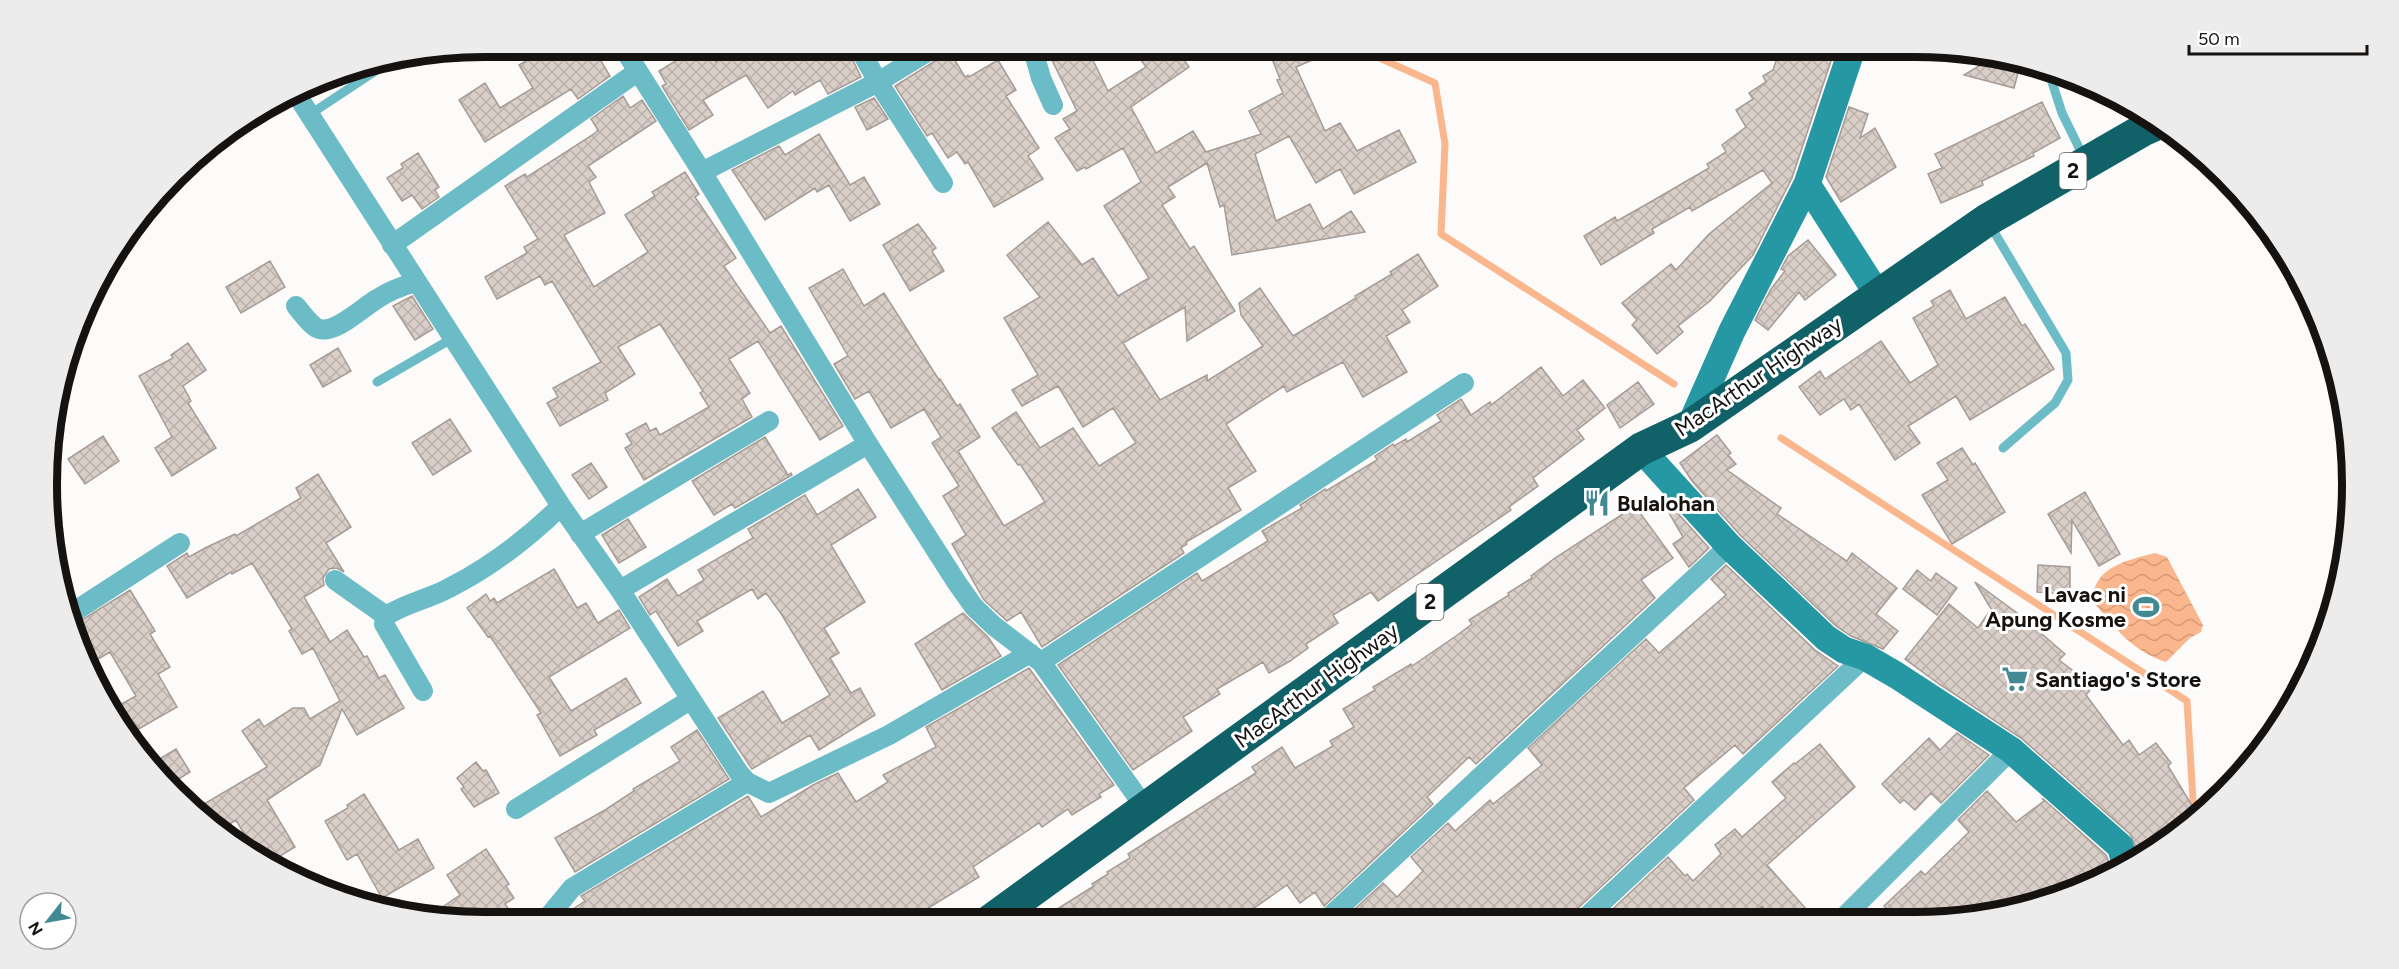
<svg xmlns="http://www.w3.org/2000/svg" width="2399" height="969" viewBox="0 0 2399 969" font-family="Figtree,sans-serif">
<defs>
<pattern id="water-waves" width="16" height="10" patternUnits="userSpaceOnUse" patternTransform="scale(1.5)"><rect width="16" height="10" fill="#fab68d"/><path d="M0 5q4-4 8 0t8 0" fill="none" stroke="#d69b79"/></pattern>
<pattern id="building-cross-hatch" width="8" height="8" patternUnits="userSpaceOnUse" patternTransform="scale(1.5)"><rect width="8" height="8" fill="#dacfc8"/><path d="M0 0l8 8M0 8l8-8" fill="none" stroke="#bab1ab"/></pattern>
</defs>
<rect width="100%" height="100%" fill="#fdfbfa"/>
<path fill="url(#water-waves)" d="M2155,553L2167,557L2203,625L2201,632L2190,638L2166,662C2134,652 2113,627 2093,601C2092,567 2128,560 2155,553Z"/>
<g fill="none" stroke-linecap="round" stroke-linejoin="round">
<path stroke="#fab68d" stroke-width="7" d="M1353,46L1435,83L1445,144L1441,234L1674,384
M1781,438L2187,701L2194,817"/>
</g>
<path fill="url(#building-cross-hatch)" stroke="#a69b95" stroke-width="1.5" d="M550,46H610L613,54L601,61L610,76L578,99L571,89L485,142L459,100L485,83L500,108L533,88L519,65Z
M688,46H708L716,62L740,46H758L764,56L780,46L788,59L810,46H846L861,77L828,94L820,80L795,95L793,91L768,108L746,75L703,100L713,115L689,130L662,86L666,84L659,71L679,59L676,54Z
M1045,46H1086L1108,91L1146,67L1131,46H1175L1189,67L1131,107L1156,153L1193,131L1206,152L1261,134L1249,111L1283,93L1277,80L1280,79L1267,46H1345L1296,67L1325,131L1340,123L1357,151L1399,130L1416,162L1354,194L1340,169L1316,183L1289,136L1255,154L1276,221L1310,204L1323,229L1351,211L1365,232L1232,255L1224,205L1220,207L1207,163L1168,187L1175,197L1162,205L1190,249L1194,246L1235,311L1187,341L1185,307L1123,343L1160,400L1207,375V381L1263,346L1241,315L1239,303L1260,288L1293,336L1356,298L1355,296L1392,274L1390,272L1418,254L1438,286L1402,310L1410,322L1386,336L1407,372L1363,397L1343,362L1287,392L1284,386L1226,424L1256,471L1228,488L1241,510L1186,542L1187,544L1181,548L1184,553L1042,647L1021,612L1007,621L984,600L952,544L966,535L943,496L959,486L932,443L941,437L924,409L891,428L869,391L855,399L834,364L848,356L809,288L843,269L864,306L884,293L939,380L940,379L957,406L960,404L980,437L958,451L1004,526L1045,502L1020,464L1018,465L992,428L1016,412L1040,448L1073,428L1099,466L1136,443L1113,408L1083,427L1058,386L1022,406L1012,390L1038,375L1004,318L1040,297L1007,255L1048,222L1082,265L1093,258L1118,296L1149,278L1104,206L1141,182L1123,148L1086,169L1085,167L1077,171L1055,138L1070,129L1063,119L1077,111Z
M1781,46H1805L1832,58L1792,178L1753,255L1710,301L1678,326L1683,332L1657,354L1632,325L1637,320L1622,303L1671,264L1676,270L1709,234L1772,183L1763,170L1692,211L1690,207L1652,229L1654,233L1601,265L1584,236L1615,217L1617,221L1654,200L1709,168L1707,164L1726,152L1722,145L1746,127L1736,110L1753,99L1749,93L1766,82L1763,76L1773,70Z
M948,49L965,77L968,75L969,77L998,60L1016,90L1006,96L1039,148L1028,156L1043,179L994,207L968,162L965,164L957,152L948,158L932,133L927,136L895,86L943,56Z
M1987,61L2019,69L2014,88L1964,75Z
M623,96L630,108L642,100L656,121L588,166L596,177L589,182L605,213L564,235L594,287L648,252L625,215L655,196L652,192L685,172L699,194L695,197L736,258L724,266L770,333L781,326L843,426L820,440L758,341L729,359L750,393L742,399L752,417L644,480L625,448L632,444L626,434L646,423L650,431L656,428L660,435L709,407L700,393L703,391L660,324L618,347L635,374L605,393L608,400L560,426L547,403L558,397L553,388L601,362L552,281L545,285L540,276L497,299L485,277L527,253L524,247L538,239L505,186L525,174L527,177L594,134L598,130L591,119Z
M874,98L888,119L867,130L855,107Z
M2042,102L2060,138L2033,153L2034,156L1982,181L1983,185L1941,203L1928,174L1942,168L1935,154Z
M1849,107L1868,114L1860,138L1875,128L1896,167L1841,202L1826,177Z
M819,134L850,185L864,177L880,204L850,221L829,185L817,192L815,188L765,220L732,170L779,146L785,155Z
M418,153L439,187L435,190L439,197L422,209L412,195L402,201L387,178L403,168L401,164Z
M918,224L936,248L932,251L944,271L910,291L883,245Z
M1808,240L1836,275L1805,300L1799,292L1768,330L1755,320L1771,289L1785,271L1781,269L1788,256Z
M270,261L285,287L241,313L226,287Z
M1950,290L1966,319L2005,297L2022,326L2025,324L2054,369L1970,420L1956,396L1908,426L1920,443L1895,460L1859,404L1851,410L1844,399L1820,415L1799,387L1820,371L1825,379L1881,341L1910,383L1938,365L1913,318L1934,306L1931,301Z
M412,296L433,329L415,340L393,306Z
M188,343L206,370L183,386L191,401L188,403L216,448L172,476L155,448L172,437L139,376L173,358L171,355Z
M338,348L351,371L323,387L310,365Z
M1541,367L1563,396L1583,380L1605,408L1577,430L1584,439L1533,478L1538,486L1509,507L1511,510L1378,601L1371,592L1333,615L1338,623L1306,644L1308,648L1290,661L1269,673L1263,662L1217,689L1220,694L1183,717L1192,731L1133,770L1058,665L1197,573L1202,581L1268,541L1262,531L1302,508L1300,505L1325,489L1326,491L1377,460L1375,456L1393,444L1394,446L1406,439L1407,442L1441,421L1437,415L1461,399L1471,415L1490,402L1491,405Z
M1638,382L1654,404L1620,428L1607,405Z
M450,419L471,451L433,475L412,443Z
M1717,435L1731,453L1728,455L1736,464L1727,470L1781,508L1777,514L1847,561L1852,553L1897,588L1876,614L1898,631L1883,649L1851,636L1836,626L1740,535L1692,481L1680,463Z
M103,436L119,461L85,484L68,459Z
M765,437L788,475L791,473L792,475L735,508L732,504L714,515L692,481Z
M1962,448L1973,465L1975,463L2005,512L1952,544L1922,495L1948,480L1937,463Z
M591,463L607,487L589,499L572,475Z
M318,474L351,527L326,543L344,572L337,568L329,569L323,578L324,585L304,597L330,642L347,630L364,657L367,656L379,678L385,675L404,708L357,735L342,709L320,765L267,800L295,847L272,861L254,851L236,820L220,830L204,804L267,767L242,731L259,719L264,727L293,708H304L310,719L340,701L313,648L302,654L289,631L292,629L252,563L232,574L231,572L187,598L167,566L187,553L189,557L205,548L235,534L236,536L301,498L296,488Z
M858,489L876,517L831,545L865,602L824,628L839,653L830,658L851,693L860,688L875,715L819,750L810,735L752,769L718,718L763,691L782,723L830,695L782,615L766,593L758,599L752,589L697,621L703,631L678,646L656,611L650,615L639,597L667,579L678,596L704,580L698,570L753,538L748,529L805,495L817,515Z
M2085,492L2120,554L2099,566L2072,520L2071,553L2048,514Z
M1665,499L1709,548L1689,567L1673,544L1683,537L1662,501Z
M1635,506L1673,558L1641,580L1655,598L1476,764L1469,757L1427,797L1433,804L1324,906L1315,892L1300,903L1287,885L1250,911L1258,921H1038L1094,886L1092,884L1108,874L1107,872L1130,858L1128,854L1151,839L1256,773L1252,767L1282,747L1295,768L1333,746L1330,741L1354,727L1343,709L1375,690L1373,687L1411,664L1412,666L1456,636L1472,624L1469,620L1509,595L1508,593L1532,578L1531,576L1555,558Z
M628,519L646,547L619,563L602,535Z
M1726,565L1815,650L1838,666L1743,754L1735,745L1684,788L1694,800L1575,911L1571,920H1343L1383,883L1397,897L1423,871L1411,857L1448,823L1455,831L1490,800L1493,804L1542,765L1528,748L1646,639L1659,653L1726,595L1711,579Z
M2038,565L2070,567V594L2037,592Z
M554,569L577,608L586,603L598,623L619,610L630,628L549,677L571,711L626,678L641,703L594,730L597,735L560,756L537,715L541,713L490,636L488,637L467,608L486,594L490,601L494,598L497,603Z
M1917,570L1931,581L1936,573L1957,588L1937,615L1903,589Z
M1975,582L2036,627L2035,628L2065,654L2059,660L2093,686L2086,695L2123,745L2129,740L2139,755L2156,743L2171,763L2168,766L2199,817L2139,854L2130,834L2021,738L1939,684L1905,659L1949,604L1978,628L1989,612L1996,617Z
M130,590L155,631L150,634L170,667L158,674L177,707L130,734L114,708L136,696L110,652L93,662L86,652L81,655L72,626Z
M963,613L988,637L1001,656L942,690L915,644Z
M1029,668L1114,785L1099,794L1101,797L1072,815L1068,809L1042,827L1039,823L973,867L979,877L925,910L932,921L559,922L567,913L585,901L581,896L748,796L761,817L813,785L838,773L856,802L888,782L883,775L936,747L926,727Z
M697,730L729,779L575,872L555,838L605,810L634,791L633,789L680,761L671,747Z
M1957,733L1989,755L1941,803L1931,793L1915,810L1904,800L1900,803L1882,784L1929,738L1940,750Z
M1820,744L1855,787L1767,865L1815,919H1774L1762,906L1748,919L1601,920L1668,857L1685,876L1687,874L1693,881L1721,854L1715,845L1735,829L1742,837L1786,798L1772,782L1794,763L1795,764Z
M176,749L190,772L172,783L153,763Z
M476,762L483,771L486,770L499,793L474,807L461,789L464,787L457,778Z
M1987,791L2016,822L2044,801L2042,798L2106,855L2112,870L2082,889L2075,880L2058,896L1972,919H1897L1884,906L1921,871L1925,875L1969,832L1958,820Z
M364,794L399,850L418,839L434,868L382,898L357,854L347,860L325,821L348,808L347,805Z
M486,849L509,884L506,886L514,898L505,904L518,922H484L432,914L460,895L447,875Z"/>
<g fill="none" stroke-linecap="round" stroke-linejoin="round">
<path stroke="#6bbcc6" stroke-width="9" d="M2056,70L2051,79L2062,113L2084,158
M309,115L389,62
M1990,225L2066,353L2068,380L2055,403L2003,448
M377,382L453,338"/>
<path stroke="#6bbcc6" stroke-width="20" d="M622,46L702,172L868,444L957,583L974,607L994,626L1041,662L1146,809
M858,46L878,82L943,183
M1032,46L1041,78L1053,105
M295,92L561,506L620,590L739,773L747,782L769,793L889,735L1030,653
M702,172L878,82L937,46
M392,245L637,72
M296,306C302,313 311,326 319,329C336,334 363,307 377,299C389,291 402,286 416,282
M580,534L769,421
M335,580L386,616
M620,590L868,444
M69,615L180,543
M1041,662L1464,383
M423,691L384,624L386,616C406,603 429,599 449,588C491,567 528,538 561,506
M516,809L690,700
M1842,919L2011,750
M1326,920L1729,546
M1583,920L1865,657
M544,922L572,888L747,782"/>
<path stroke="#2598a4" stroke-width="27" d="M1807,184L1878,295
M1690,426L1732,331L1807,184L1853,46
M1641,449L1729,546L1826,638L1844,650L1865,657L1896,675L2011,750L2120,846L2125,862"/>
<path stroke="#116169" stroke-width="33" d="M990,921L1641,449L1690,426L1987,220L2143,130L2159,123"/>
</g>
<defs>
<g id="restaurant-bare" transform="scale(2.07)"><path d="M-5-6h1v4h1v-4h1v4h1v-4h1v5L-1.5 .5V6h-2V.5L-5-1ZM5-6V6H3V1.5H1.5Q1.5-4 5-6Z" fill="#428992" stroke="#fff" stroke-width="2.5" paint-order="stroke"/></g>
<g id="stadium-bare" transform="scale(2.07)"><path d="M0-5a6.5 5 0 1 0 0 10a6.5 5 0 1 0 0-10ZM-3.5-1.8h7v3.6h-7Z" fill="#428992" stroke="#fff" stroke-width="2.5" paint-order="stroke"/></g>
<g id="supermarket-bare" transform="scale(2.07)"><path d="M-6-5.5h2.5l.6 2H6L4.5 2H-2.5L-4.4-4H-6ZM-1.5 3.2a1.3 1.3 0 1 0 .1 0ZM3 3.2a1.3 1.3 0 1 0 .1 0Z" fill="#428992" stroke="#fff" stroke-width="2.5" paint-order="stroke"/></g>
</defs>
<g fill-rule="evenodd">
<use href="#restaurant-bare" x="1597" y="503"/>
<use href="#stadium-bare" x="2146" y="607"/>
<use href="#supermarket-bare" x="2015" y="679"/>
</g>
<g text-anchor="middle" stroke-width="6" stroke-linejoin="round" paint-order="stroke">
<g fill="#fff" stroke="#5c5958" stroke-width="1.5">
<rect x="2059.5" y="153" width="27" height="36" rx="4.5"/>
<rect x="1416.5" y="584" width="27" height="36" rx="4.5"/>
</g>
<g font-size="21" font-weight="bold" fill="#161210">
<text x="2073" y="178">2</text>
<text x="1430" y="609">2</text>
</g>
<g font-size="22" fill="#161210" stroke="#fff">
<text transform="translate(1758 376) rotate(-34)" y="8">MacArthur Highway</text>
<text transform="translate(1316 685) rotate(-36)" y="8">MacArthur Highway</text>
</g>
<g font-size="22" font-weight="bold" fill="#161210" stroke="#fff" text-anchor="start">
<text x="1617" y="511">Bulalohan</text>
<text x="2126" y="602" text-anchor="end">Lavac ni<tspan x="2126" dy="25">Apung Kosme</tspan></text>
<text x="2035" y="687">Santiago's Store</text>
</g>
</g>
<path d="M0 0H2399V969H0ZM484 57H1915A427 427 0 0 1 2342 484V485A427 427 0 0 1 1915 912H484A427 427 0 0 1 57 485V484A427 427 0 0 1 484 57Z" fill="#ececec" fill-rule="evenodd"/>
<path fill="none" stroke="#161210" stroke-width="8" d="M484 57H1915A427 427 0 0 1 2342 484V485A427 427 0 0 1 1915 912H484A427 427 0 0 1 57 485V484A427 427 0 0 1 484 57Z"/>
<g transform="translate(48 921) rotate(239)"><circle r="28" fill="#ffffff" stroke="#a2a09f" stroke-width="1.5"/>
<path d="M0-4.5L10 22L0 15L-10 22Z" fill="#428992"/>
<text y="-9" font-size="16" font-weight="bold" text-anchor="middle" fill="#161210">N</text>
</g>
<path d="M2189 45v9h178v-9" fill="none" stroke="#161210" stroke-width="3"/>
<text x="2198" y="45" font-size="18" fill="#161210" stroke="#ffffff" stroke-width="4.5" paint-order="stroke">50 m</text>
</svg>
